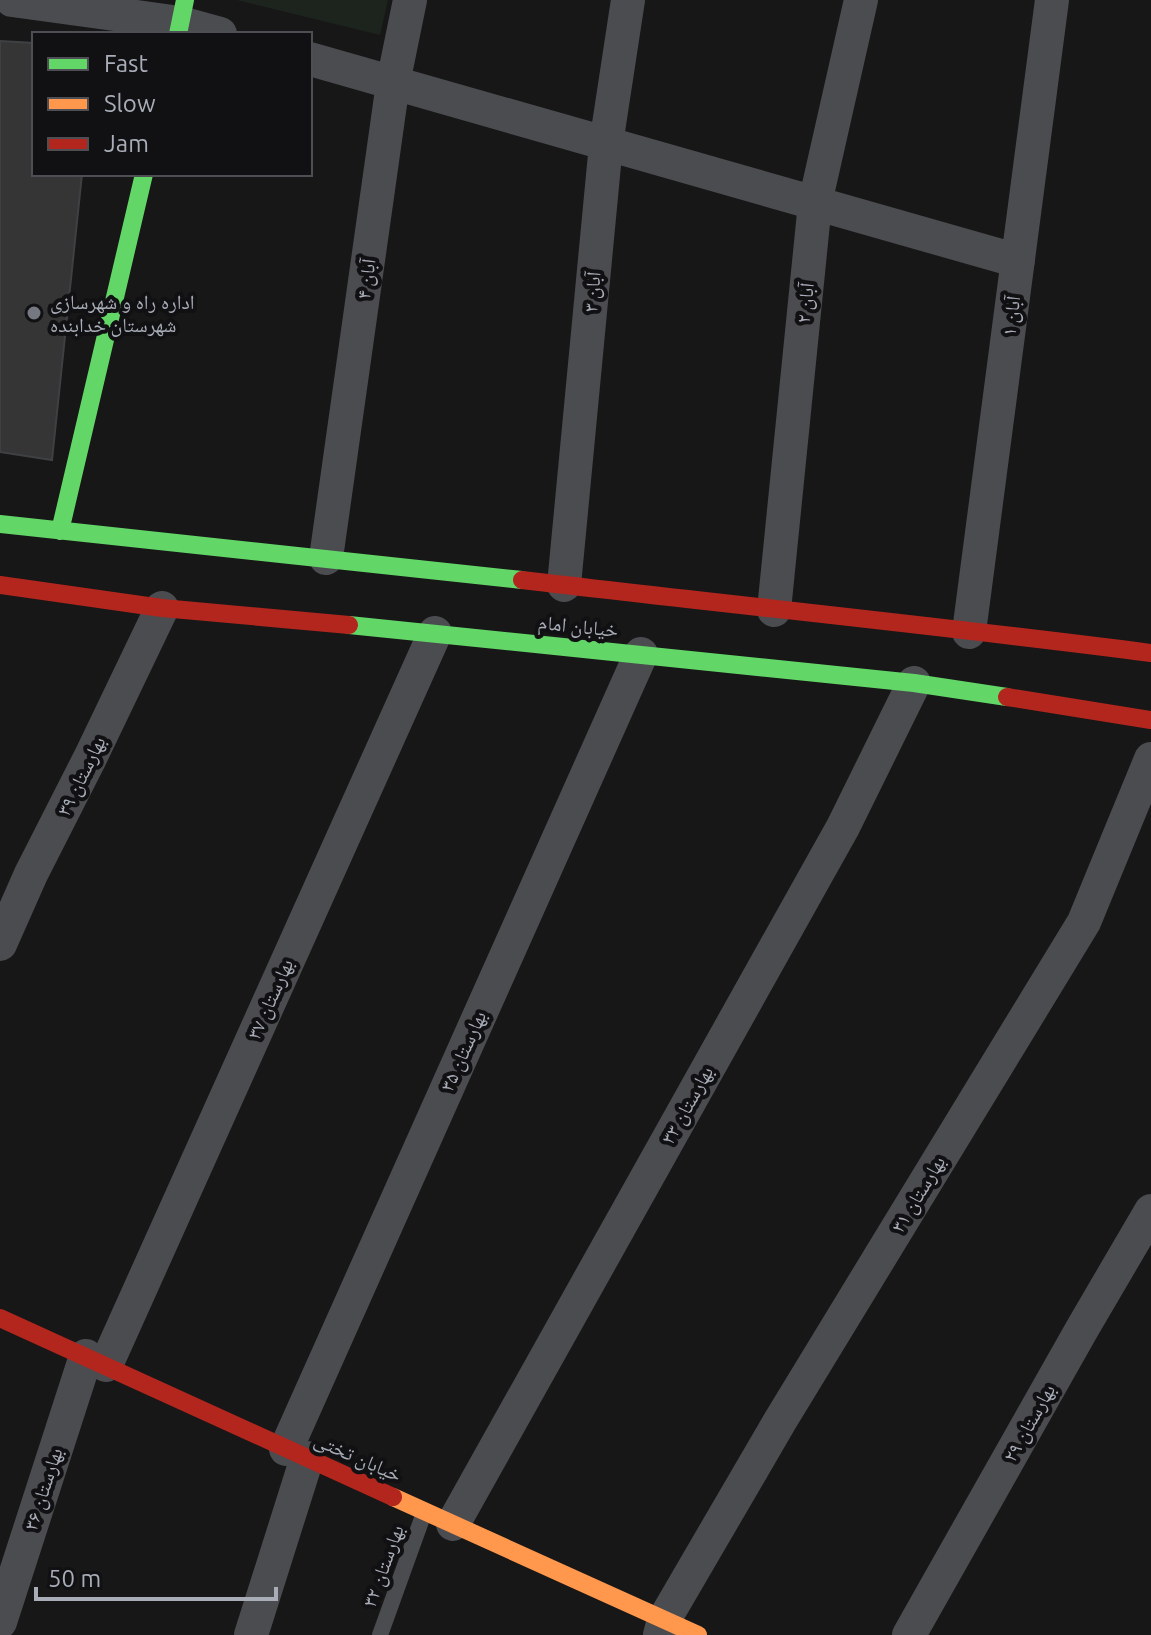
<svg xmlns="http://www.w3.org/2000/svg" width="1151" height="1635" viewBox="0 0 1151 1635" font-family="Ubuntu,'Noto Naskh Arabic',sans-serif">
<rect width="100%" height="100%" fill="#171717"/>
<path fill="#1d241e" d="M237,0H388L380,35Z"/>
<path fill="#353536" stroke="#3f4043" stroke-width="2" d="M0,41L34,43V174H82L52,460L0,452Z"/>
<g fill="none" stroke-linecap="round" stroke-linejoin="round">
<path stroke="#4b4c50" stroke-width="16" d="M380,1635L424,1513"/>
<path stroke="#4b4c50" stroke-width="34" d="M12,0L180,23L220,34
M310,59L1018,261
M326,558L393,83L410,0
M564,585L606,144L628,0
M774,610L815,203L861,0
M969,632L1052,0
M0,944L31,874L90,758L162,608
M106,1365L435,633
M286,1449L641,654
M453,1524L843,827L914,683
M0,1622L86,1356
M251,1635L307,1458
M660,1635L664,1620L780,1421L1084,922L1151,759
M909,1635L1082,1329L1151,1211"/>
<path stroke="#63d668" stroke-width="18" d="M178,34L185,0
M0,524L522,580
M60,531L144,174
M349,625L914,683L1007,697"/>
<path stroke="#ff974d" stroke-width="18" d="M393,1497L698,1635"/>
<path stroke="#b3261e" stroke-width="18" d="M522,580C732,605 942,626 1151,653
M0,585L162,608L349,625
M1007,697L1151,720
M0,1318L393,1497"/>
</g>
<circle fill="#757880" stroke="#111113" stroke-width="3" cx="34" cy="313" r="8"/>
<g text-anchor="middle" stroke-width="8" stroke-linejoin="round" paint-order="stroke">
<g font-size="20" fill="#a8adb8" stroke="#111113">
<text transform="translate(366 279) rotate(-82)" y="7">آبان ۴</text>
<text transform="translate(592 292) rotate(-85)" y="7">آبان ۳</text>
<text transform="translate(805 303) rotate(-84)" y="7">آبان ۲</text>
<text transform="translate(1011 316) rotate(-83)" y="7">آبان ۱</text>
<text transform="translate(578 626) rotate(6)" y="7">خیابان امام</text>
<text transform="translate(81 776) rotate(-64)" y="7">بهارستان ۳۹</text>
<text transform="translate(270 999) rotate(-66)" y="7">بهارستان ۳۷</text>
<text transform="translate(463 1051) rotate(-66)" y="7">بهارستان ۳۵</text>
<text transform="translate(687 1105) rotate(-61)" y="7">بهارستان ۳۳</text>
<text transform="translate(918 1194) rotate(-59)" y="7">بهارستان ۳۱</text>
<text transform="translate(1029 1423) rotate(-61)" y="7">بهارستان ۲۹</text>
<text transform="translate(358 1457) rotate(24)" y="7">خیابان تختی</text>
<text transform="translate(43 1489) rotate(-72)" y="7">بهارستان ۳۶</text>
<text transform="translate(383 1566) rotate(-70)" y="7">بهارستان ۳۲</text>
</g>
<g font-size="20" fill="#a8adb8" stroke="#111113" text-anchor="start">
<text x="50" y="309">اداره راه و شهرسازی<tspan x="50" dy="23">شهرستان خدابنده</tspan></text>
</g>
</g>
<rect x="32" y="32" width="280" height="144" fill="#111113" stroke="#4d4f55" stroke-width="2"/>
<rect x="48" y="58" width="40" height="12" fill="#63d668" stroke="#4d4f55" stroke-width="2"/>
<text x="104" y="72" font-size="24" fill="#a8adb8">Fast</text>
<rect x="48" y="98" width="40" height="12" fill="#ff974d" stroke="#4d4f55" stroke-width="2"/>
<text x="104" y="112" font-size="24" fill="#a8adb8">Slow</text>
<rect x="48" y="138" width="40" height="12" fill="#b3261e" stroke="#4d4f55" stroke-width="2"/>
<text x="104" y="152" font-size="24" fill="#a8adb8">Jam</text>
<path d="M36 1587v12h240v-12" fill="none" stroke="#a8adb8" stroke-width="4"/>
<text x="48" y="1587" font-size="24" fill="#a8adb8" stroke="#111113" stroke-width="6" paint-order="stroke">50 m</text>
</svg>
